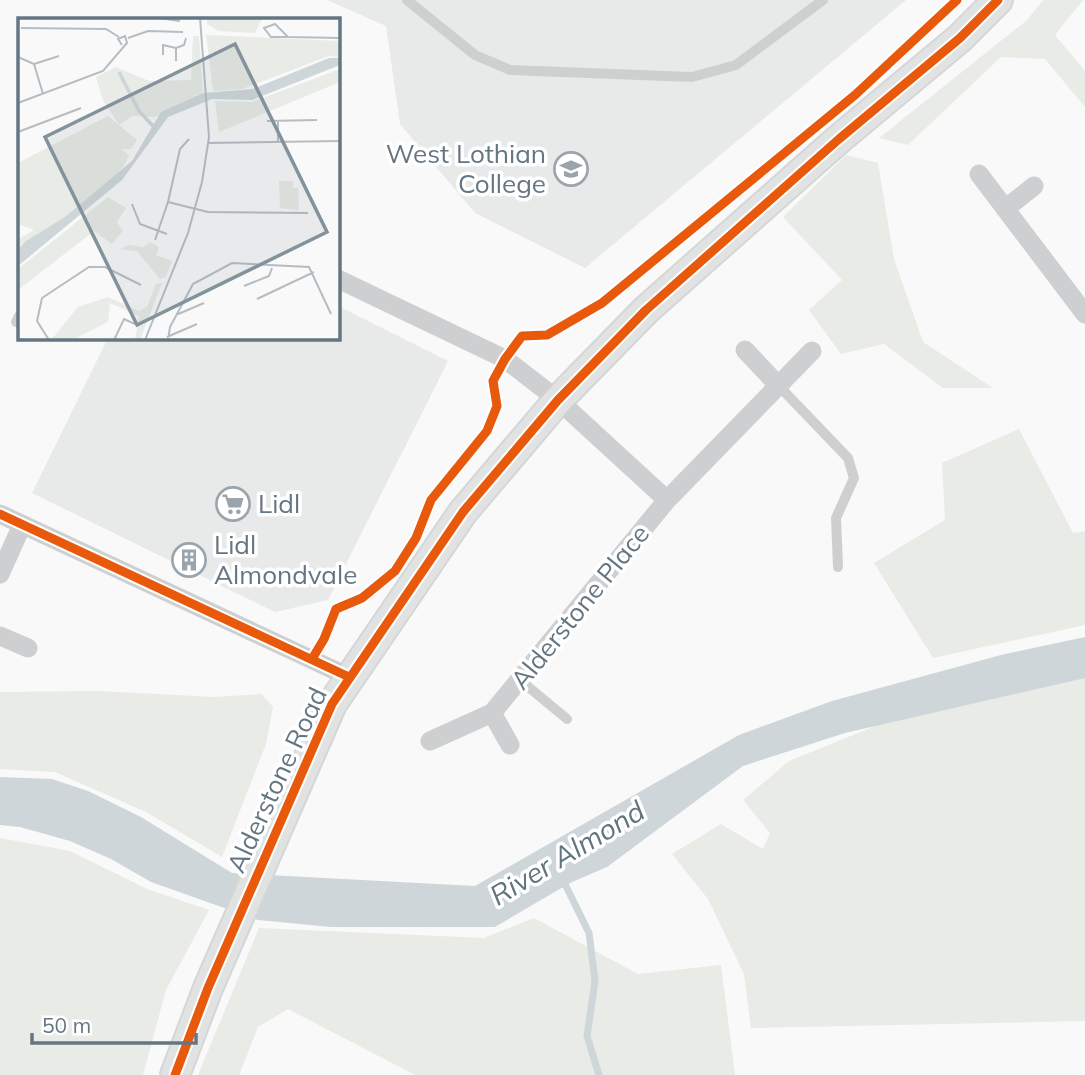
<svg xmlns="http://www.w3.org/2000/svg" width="1085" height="1075" viewBox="0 0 1085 1075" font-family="Mulish,sans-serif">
<rect width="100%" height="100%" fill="#f9f9f9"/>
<path fill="#e8e9e9" d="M327,0H906L585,268L475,213L400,124L386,26Z
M338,306L448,361L328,600L275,612L32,493L108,338H338Z"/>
<path fill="#e8ebe6" d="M1043,0H1083L1055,35L1085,71V107L1045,59L1001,57L908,145L879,138L1026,21Z
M846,155L878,163L894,259L923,342L993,388H943L884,344L841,354L809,310L842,280L783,217Z
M1019,429L1073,533L1085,531V625L933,658L874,563L945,520L942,463Z
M1085,671V1021L751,1028L744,974L708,899L672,854L721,824L763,849L770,833L743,800L789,761L937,701Z
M98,691L214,697L262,694L273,707L266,744L222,857L148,813L55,772L0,769V692Z
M0,838L70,851L147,889L209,910L166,990L143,1075H0Z
M534,918L638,974L721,965L735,1075H415L288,1009L258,1027L239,1075H198L259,928L484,938Z"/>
<path fill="#ced6d9" d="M1085,637V678L845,733L743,766L607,867L570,883L495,927H331L258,920L151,882L111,859L70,841L20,827L0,825V777L52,779L88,791L141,817L232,873L475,886L739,735L832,701L1001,655Z"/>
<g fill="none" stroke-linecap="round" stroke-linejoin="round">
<path stroke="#ced6d9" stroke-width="7" d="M562,878L589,933L595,981L587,1036L599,1075"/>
<g stroke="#d5d6d7" stroke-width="32">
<path id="secondary" d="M175,1075L208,988L332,704L463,512L558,400L646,310L839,139L960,38L998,0"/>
</g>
<path stroke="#cecfd0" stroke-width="10" d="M407,0L475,55L510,70L692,77L736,65L823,0
M16,322L19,316
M777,384L848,458L854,478L836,518L838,567
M520,680L567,719"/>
<path stroke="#cecfd0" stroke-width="19" d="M979,174L1085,314
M1005,209L1034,186
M338,279L505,359L558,400L667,500L492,713L430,741
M745,350L777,384
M667,500L812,351
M0,514L349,677
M0,574L22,525
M0,636L28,648
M492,713L510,745"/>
<use href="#secondary" stroke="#e1e2e2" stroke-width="28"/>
<g stroke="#fff" stroke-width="13">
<path id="cycleway" d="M0,514L349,677
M312,659L324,639L336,609L362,598L395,571L416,538L431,500L487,431L497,406L493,381L505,359L522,336L547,335L602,303L855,95L957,0
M175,1075L208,988L332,704L463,512L558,400L646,310L839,139L960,38L998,0"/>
</g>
<use href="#cycleway" stroke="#e8590c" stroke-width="9"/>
</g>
<defs>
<g id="university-ring" transform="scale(1.75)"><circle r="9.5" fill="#fff" stroke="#99a4ac" stroke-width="1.5"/><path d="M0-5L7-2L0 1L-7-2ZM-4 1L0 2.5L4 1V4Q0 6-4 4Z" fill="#99a4ac"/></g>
<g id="supermarket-ring" transform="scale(1.75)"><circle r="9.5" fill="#fff" stroke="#99a4ac" stroke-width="1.5"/><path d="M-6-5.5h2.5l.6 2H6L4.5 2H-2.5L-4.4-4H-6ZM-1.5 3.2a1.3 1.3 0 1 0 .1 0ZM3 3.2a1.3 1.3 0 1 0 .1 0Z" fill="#99a4ac"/></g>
<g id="building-ring" transform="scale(1.75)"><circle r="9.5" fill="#fff" stroke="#99a4ac" stroke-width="1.5"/><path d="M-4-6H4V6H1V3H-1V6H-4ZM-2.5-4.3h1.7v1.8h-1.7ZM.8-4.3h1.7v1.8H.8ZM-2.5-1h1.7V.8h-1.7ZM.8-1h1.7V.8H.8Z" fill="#99a4ac"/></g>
</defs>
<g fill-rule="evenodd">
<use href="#university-ring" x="571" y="169"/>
<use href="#supermarket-ring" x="233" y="504"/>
<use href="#building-ring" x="189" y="560"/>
</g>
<g text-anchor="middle" stroke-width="7" stroke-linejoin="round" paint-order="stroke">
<g font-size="26" fill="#657683" stroke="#fff" text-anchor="start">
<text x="546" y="163" text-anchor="end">West Lothian<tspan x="546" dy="30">College</tspan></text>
<text x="258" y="513">Lidl</text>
<text x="214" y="554">Lidl<tspan x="214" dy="30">Almondvale</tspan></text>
</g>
<g font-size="26" fill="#657683" stroke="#fff">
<text transform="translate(580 607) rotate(-51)" y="9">Alderstone Place</text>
<text transform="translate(277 780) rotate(-65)" y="9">Alderstone Road</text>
</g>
<g font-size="28" font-style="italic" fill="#60757c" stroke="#fff">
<text transform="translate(567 853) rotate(-31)" y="10">River Almond</text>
</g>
</g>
<g transform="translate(18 18)">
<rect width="322" height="322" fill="#f9f9f9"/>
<path d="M189,0H243L244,1L237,15L200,13L189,6ZM188,17L322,23V39L311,38L224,71L195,73ZM175,18H181L185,74L137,99L114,98L101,107L85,82L78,59L98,49L131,63L173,62ZM322,51V64L201,114L197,83L234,84ZM90,98L119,122L113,131H103L111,137L106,148L85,171L0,237V221L16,212L0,206V145ZM261,163H275V170H280L281,192L262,190ZM90,179L108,190L99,204L105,213L94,226L76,213L0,272V251ZM132,224L141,229L138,237L154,243L148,259L142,261L119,233L102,231L111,227L125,229ZM144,265L122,322H117L121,298L92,285L90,304L54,322L34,321L60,289L90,279L121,293L129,289L138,266Z" fill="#e8ebe6"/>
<path d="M311,40H322V47L234,82L194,81L150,99L104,162L0,248V232L8,223L47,199L114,143L143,94L185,75L235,71Z" fill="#ced6d9"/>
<path fill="none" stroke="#ced6d9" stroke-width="3.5" d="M101,54L121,93L135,108"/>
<path fill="none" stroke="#b5bdc3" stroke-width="2" d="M141,0L162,3M3,10L88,11L101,19M270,19L257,6L246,10L253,19H270L322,20M110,20L130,13L165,14M145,37V27L158,30M0,39L16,46L25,76M158,43V30L166,27L168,20M16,46L41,38M0,85L85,53L109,25L107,18L100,21L104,27M249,103L299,102M260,103V124M0,114L63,90M171,121L162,131L150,184L190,194L290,195M190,125L322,123M114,186L122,206L149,216M137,222L150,184M226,268L251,258L254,250M239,281L296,254M158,297L186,285M149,319L179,306M31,322L19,303L24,280L71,249H87L123,267M96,322L106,301L117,306M127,322L170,215L184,164L191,119L182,0M150,322L152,309L175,266L214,245L291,249L313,296"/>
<path fill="#84929c" fill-opacity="0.15" stroke="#84929c" stroke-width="3.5" d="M217,26L309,214L119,307L27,119Z"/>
<rect width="322" height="322" fill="none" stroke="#657683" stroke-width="3.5"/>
</g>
<path d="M32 1033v10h164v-10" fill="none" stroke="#657683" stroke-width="3.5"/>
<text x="42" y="1033" font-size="21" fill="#657683" stroke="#ffffff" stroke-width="5" paint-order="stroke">50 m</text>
</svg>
